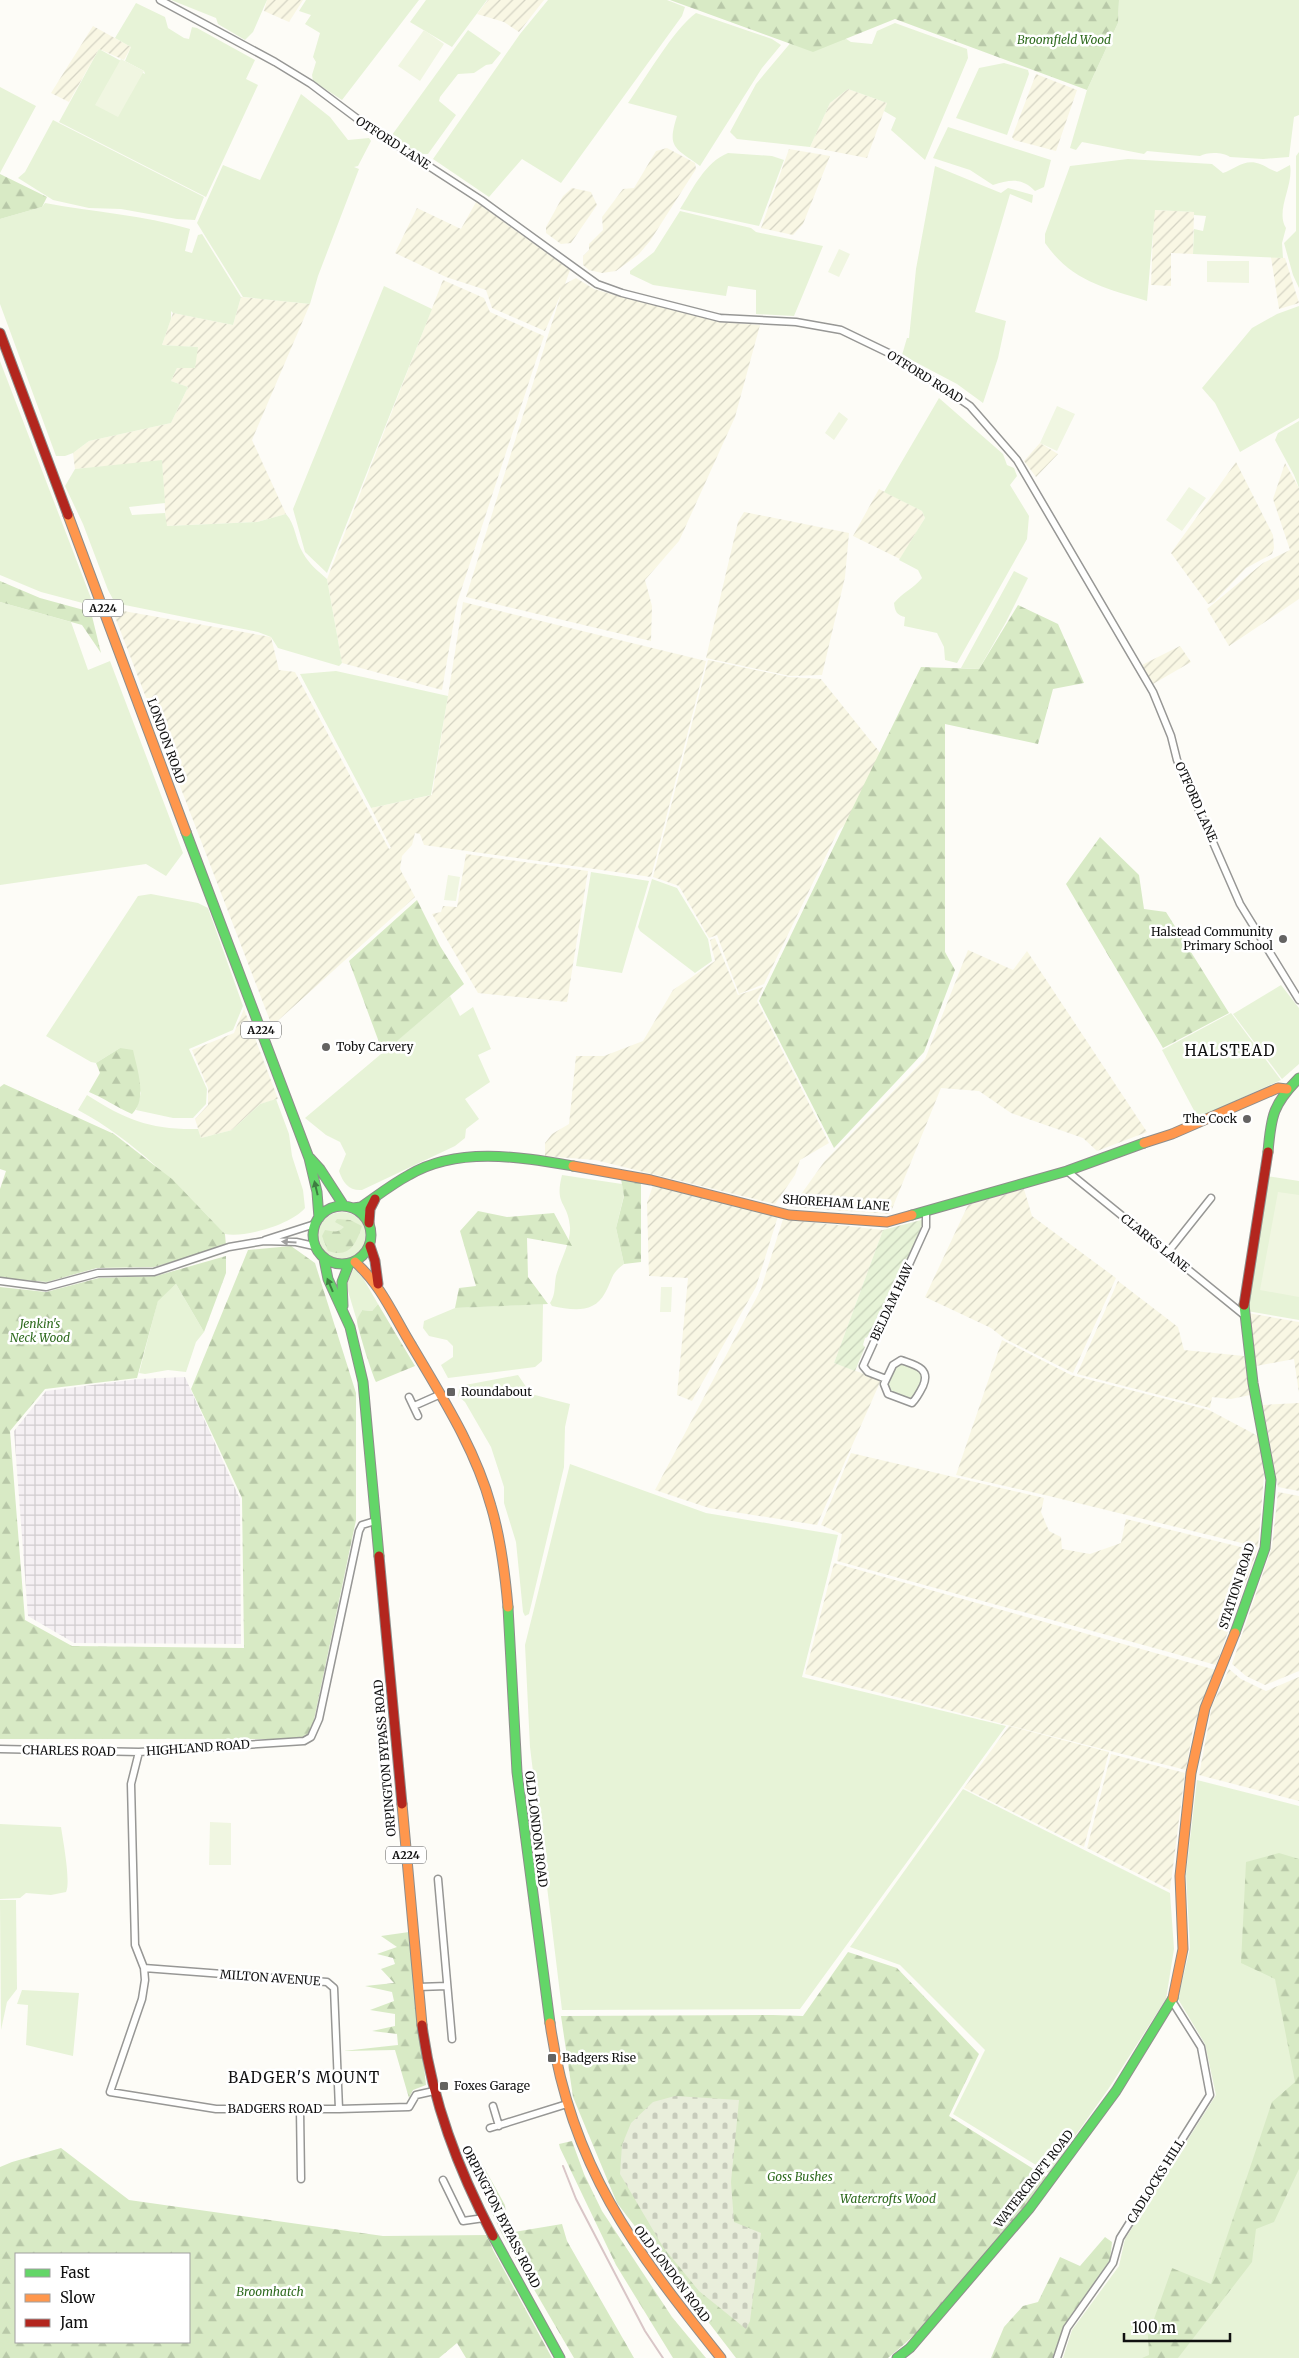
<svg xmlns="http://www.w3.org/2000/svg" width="1299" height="2358" viewBox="0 0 1299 2358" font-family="Merriweather,serif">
<defs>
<pattern id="industrial-grid" width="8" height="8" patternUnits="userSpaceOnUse" patternTransform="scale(1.25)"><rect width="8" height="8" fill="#f5f0f3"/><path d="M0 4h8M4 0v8" fill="none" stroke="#d1cdcf"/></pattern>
<pattern id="farmland-furrows" width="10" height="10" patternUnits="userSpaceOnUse" patternTransform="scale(1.25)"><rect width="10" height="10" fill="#f9f7e4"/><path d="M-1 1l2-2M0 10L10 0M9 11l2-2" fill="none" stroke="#d4d3c3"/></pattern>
<pattern id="forest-firs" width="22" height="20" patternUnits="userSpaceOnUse" patternTransform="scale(1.25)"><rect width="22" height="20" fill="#d8eac5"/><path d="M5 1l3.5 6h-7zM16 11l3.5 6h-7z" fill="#b8c8a8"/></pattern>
<pattern id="cemetery-stones" width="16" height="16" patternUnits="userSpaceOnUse" patternTransform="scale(1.25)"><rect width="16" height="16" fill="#e9eedb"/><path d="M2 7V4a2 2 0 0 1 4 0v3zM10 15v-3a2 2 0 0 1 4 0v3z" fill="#c7cbbb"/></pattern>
<pattern id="garden-furrows" width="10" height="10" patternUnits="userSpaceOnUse" patternTransform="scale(1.25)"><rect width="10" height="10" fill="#e7f3d7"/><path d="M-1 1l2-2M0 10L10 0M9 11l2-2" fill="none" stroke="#c5cfb8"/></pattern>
</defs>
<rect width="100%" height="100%" fill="#fdfcf7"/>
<path fill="url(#industrial-grid)" d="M185,1377L240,1499L241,1644L74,1643L28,1616L14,1431L46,1391L138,1379Z"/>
<path fill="url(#farmland-furrows)" d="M267,0H303L289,22L264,11Z
M488,0H544L519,32L504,22L477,14Z
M93,26L131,47L124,60L99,49L69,102L51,93Z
M1036,74L1077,90L1056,151L1014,140L1012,137Z
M848,89L887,103L867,158L810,147L830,103Z
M667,148L695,163L696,169L650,241L639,254L616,271L602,273L589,270L583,265V256L589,250V244L603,230L602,217L623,189L634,188L656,151Z
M789,149L830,156L803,224L793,235L761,228Z
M572,188L591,192L597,205L571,243L561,244L546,233V227L563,196Z
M476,202L570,270L565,284L576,278L594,289L621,297L719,322L760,325L735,417L679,541L645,580L652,606L651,641L466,597L561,294L545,331L492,308L486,290L446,277L395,253L417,208L461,229Z
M1154,210L1194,212L1193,254L1171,253V286L1151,285Z
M1271,257L1285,258L1299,303L1279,309Z
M443,280L484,298L490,312L544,336L457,603L442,690L342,663L327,579Z
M241,297L310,304L252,440L286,514L257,522L166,526L162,461L75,469L73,453L89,441L171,423L188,387L171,381L177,368L198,347L162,345L173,313L233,325Z
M1040,443L1058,454L1036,477L1024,461Z
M1236,462L1273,535L1274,548L1272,554L1246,568L1214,602L1208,604L1171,553Z
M1285,463L1299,488V599L1229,646L1207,609L1263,563L1290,550L1273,499Z
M879,489L922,511L925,518L900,559L853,536Z
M744,512L849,533L845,577L822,675L790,676L706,658L738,522Z
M463,602L706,661L651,877L424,845L420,834L415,833L412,845L402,856L400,869L415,897L272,1026L112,609L271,637L279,670L295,672L389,849L391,848L371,808L432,795Z
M1180,646L1191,662L1153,684L1142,665Z
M708,660L789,677L821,679L882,755L853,817L838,831L764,984L739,994L717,935L709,938L679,886L653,877Z
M466,854L588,871L567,1002L478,993L432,914L441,912L443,906L457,907Z
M715,938L738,995L763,987L757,1001L829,1143L800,1160L795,1175L775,1204L595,1160L545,1156V1143L552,1134L569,1124L576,1056H604L643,1041L673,990L715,961L710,940Z
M968,950L1013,970L1027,951L1147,1132L1097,1151L1083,1138L1011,1113L979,1091L941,1088L890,1214L792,1207L824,1162L925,1059Z
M244,1009L278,1099L260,1104L232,1130L201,1138L195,1119L208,1105V1088L192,1050L234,1033Z
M653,1185L778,1216L756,1287L692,1401L677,1395L688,1278L649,1276L647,1203Z
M1024,1189L1032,1216L1116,1278L1073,1373L1005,1339L991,1328L925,1297L968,1205Z
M783,1219L883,1230L834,1363L881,1380L817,1525L709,1508L655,1490L761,1289Z
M1118,1281L1178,1327L1184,1350L1244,1356L1250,1395L1231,1399L1212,1397L1210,1408L1077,1374Z
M1248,1313L1299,1322V1393L1294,1359L1256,1366Z
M1002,1340L1071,1375L1209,1410L1258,1436L1264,1475L1258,1547L1049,1496L956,1475Z
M1299,1403V1491L1278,1487L1263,1405Z
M851,1453L1044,1498L1041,1512L1049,1531L1061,1537L1062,1549L1090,1554L1121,1543L1126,1519L1257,1551L1216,1665L837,1561L842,1534L821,1525Z
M1278,1492L1299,1496V1671L1265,1685L1246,1676L1232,1664L1272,1547Z
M834,1563L1216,1670L1193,1728L1186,1770L805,1674Z
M1229,1669L1241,1679L1266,1691L1299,1677V1801L1199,1775L1212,1706Z
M1009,1726L1109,1752L1084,1847L964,1788Z
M1111,1754L1185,1773L1170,1890L1087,1848Z"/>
<path fill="#e7f3d7" d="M171,0H267L253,32L245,40L218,24L216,18Z
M306,0H419L342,100L313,81L312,75L316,62L313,57L320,33L305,24L311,15L299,11Z
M426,0H487L452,47L410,22Z
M548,0H667L685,7L682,16L561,183L522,159L489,197L433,159L520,34Z
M1119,0H1299V115L1294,117L1289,157L1263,159L1230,157C1223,152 1207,152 1200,156L1147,151L1144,154L1082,142L1076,150L1070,148L1087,90L1118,23Z
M136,3L165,17L168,28L184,38L189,39L192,27L197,28L255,60L246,79L258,85L206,197L59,122L99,49L145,74L144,71L125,61L131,47L115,38Z
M696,13L772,39L781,45L762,68L700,166C674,147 667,148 677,116L628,103C645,79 673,30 696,13Z
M895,23L967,49L968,58L925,160L891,130L896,118L884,111L887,103L848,89L830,103L810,147L737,139L730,132L756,84L798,34L837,33L851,42L872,44L877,31Z
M468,30L501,53L492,64L486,65L474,73L458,74L440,97L439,101L456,115L428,154H422L393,139L392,135Z
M1004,63L1028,70L1029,74L1007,135L956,118L979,68Z
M0,87L36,106L0,173Z
M301,94L330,117L348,140L369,138L371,141L358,166L354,167L359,169L318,276L310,304L243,297L197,223L223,165L260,180Z
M53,120L204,197L195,220L177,219L121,209L89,208L53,200L18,178L25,172Z
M948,127L1051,160L1044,187L1035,191C1022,177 1009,180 993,185L970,170L933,158Z
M1299,152V288L1293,275L1284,243L1296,231V156Z
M728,153L772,156L784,160L759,226L680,209C693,189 705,162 728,153Z
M1128,159L1212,164L1223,173C1235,169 1245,158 1260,164C1266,166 1270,170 1277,172L1290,165C1294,185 1275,211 1286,228L1282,243L1283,258L1193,254L1194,229L1203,231L1206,216L1194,215V212L1155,210L1147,301C1105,288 1071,281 1045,243V234L1070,166Z
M935,166L1001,193L1008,188L1033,195L1032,203L1010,194L975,312L1006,321L998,358L983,403L957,384L902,355L907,338H909L916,269Z
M45,203C94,212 143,215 190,229L185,251L192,253L198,235L202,234L241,297L233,325L173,313L171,311V319L162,345L198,347L195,368H177L171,381L188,387L171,423L89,441L73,453L65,456H56L0,304V219L42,207Z
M680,211L751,228L756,232L823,246L794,316L756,314V290L728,286L726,296L653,285L630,274V271L654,252Z
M384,286L432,309L327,573L305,552L293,509Z
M1299,306V418L1240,452L1215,403L1202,388L1252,328L1277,314Z
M0,361L94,606L41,592L0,575Z
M939,398L1003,454L1007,465L1014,468L1017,476L1010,485L1029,516L1027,539L957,663L945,660L944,647L937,633L904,626L905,617C897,615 895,612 894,603C902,593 914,588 922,578L918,570L899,560L925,518L922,511L884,492Z
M1299,421V488L1294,475L1275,440L1278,433Z
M162,460L165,503L129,507L132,515L165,513L167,526L257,522L286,514C296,525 295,540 303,553C309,564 318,571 327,579L342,663L339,666L278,648L271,637L258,632L115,603L108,590L83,524L65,486L75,469Z
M1014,571L1028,578L1006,622L979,669L961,668Z
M0,602L71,622L88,670L110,661L183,853L166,876L146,864L0,885Z
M336,671L448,696L431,795L371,808L300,674Z
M591,872L649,881L622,973L576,966Z
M652,879L677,888L708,939L712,961L695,973L640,931L638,927Z
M151,894L198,903L208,908L243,1006L233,1030L189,1049L207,1089L206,1104L193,1118H173L136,1110L141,1093L120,1048L96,1063L91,1062L46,1036L138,896Z
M1281,985L1299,1008V1064L1282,1079L1233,1014Z
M450,996L460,1016L473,1007L491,1049L478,1055L490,1082L465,1099L479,1119L466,1129L465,1138L455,1146L362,1190C349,1191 343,1183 339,1171L346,1154L340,1142L326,1135L305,1118Z
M1231,1013L1281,1080L1198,1118L1162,1050Z
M87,1095C126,1120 151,1130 198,1129L201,1138L232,1130L260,1104L276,1099L289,1134L292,1156L303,1190L305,1208C292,1224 246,1238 225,1234C183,1190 133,1139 78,1110Z
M562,1175L622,1184L624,1195L616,1228L624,1264C610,1274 613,1279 605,1293C594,1314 572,1310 552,1306L550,1303C556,1294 554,1286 556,1276C560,1261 571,1242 570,1227C568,1201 554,1206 562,1175Z
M1266,1176L1299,1181V1320L1247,1311Z
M318 1236a24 24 0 1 1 48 0a24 24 0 1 1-48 0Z
M355,1269L360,1271L358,1273L363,1278L378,1304L372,1311L362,1310L357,1321L348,1291L347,1284L353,1270Z
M176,1284L204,1332L196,1342L186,1372L168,1370L145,1374L139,1373L158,1300Z
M543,1304L542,1361L535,1367L448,1378L441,1365L453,1357V1346L447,1340L429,1336L423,1328L424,1321L455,1308Z
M903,1364L917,1370L922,1375C922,1380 920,1385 917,1390C911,1404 901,1397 890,1392L887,1384L896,1366Z
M518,1375L531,1394L570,1404L565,1427L564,1467L529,1614L525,1616L523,1612L516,1542L504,1503V1487L491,1447L465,1402L458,1396L460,1386Z
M570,1464L706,1513L838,1535L802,1677L1006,1726L800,2009L562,2010L530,1747L525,1645Z
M1197,1780L1299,1806V2358H1063L1072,2330L1119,2266L1125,2239L1216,2095L1205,2044L1178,1999L1190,1948L1186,1874Z
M963,1789L1170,1893L1174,1949L1166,1999L1109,2088L1049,2173L953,2114L985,2050L900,1965L850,1947Z
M0,1824L61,1827C63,1840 71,1883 66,1892L51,1895L26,1893L20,1898L0,1899Z
M16,1900L17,1989L7,2002L1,2030L0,1900Z
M22,1990L79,1993L73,2056L26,2045L28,2005L17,2004Z"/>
<path fill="url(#forest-firs)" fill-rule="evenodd" d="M670,0H1119L1118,23L1087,90L895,19L813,52Z
M0,174L47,197L42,207L0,219Z
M0,581L40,598L91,612L101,653L82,625L0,602Z
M1018,605L1058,624L1084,683L1053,689L1038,744L945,724V952L955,970L924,1052L834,1148L759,1001L921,667L979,669Z
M1100,837L1139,875L1144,909L1166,912L1229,1013L1163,1048L1066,884Z
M417,900L440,946L464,984L383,1053L349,961Z
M120,1048L133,1050C137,1069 148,1099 132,1114C116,1107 104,1098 89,1092L100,1073L96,1063Z
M4,1084L114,1134L172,1179L225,1234L226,1246L154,1267L97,1268L47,1282L0,1278V1189L6,1171L0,1169V1087Z
M621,1179L641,1182V1262L624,1264L616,1228L624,1196Z
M478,1211L507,1217L554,1213L572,1246L527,1238L528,1277L548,1304L455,1308L459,1288L476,1286L460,1231Z
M337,1219L350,1220L362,1226C356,1245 349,1258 328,1251L322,1236L325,1230C333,1231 337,1234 344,1227L335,1222Z
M291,1246L315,1263L356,1393V1520L310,1739H0V1287L46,1292L99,1278L156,1276L226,1256V1273L204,1332L176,1284L158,1301L137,1378L45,1389L10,1431L25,1620L72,1646L244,1648L242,1498L191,1389L248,1250Z
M378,1304L415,1366L376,1382C373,1377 357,1327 357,1321C357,1318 361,1313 362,1310L372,1311Z
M1279,1853L1299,1859V2169L1274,2222L1256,2229L1252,2262L1178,2358H1142L1149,2355L1148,2336L1172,2268L1211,2284L1272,2102L1295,2082L1275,1979L1241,1963L1246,1862Z
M409,1932L426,2085L413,2090L409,2098L395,2050L343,2051L398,2045L397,2034L372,2031L395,2026V2014L370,2010L394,2001L392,1992L365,1986L394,1983L381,1969L395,1964L393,1958L377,1954L397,1947L381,1936Z
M848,1952L897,1968L979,2054L949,2116L1048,2178C999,2237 948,2310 888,2358H736L617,2203L573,2097L561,2016L773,2015L803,2016Z
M572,2141L584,2174L602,2211L672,2317L706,2358H673L616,2265L560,2148L559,2144Z
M61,2148L129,2200L383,2236L488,2235L493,2250L552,2358H466L457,2343L439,2358H0V2167L12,2162ZM16,2254H189V2342H16Z
M481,2162L505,2205L508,2233L562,2224L567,2241L634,2358H574L504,2238L469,2165Z
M1105,2237L1112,2242L1110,2261L1067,2321L1053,2358H991L1004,2327L1023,2306L1038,2302L1060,2257L1080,2266Z"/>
<path fill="url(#cemetery-stones)" d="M675,2096L739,2100L731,2182L734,2222L761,2233L750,2321L746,2329L699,2291L663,2247L620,2174L622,2145L631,2123L653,2102Z"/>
<path fill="url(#garden-furrows)" d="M925,1219L875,1334L865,1338L863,1345L865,1347L855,1371L834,1363L883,1230Z"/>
<path fill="#f0f6e1" d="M424,30L444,44L420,81L398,66Z
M121,59L144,71L118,117L95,105Z
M839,249L850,254L839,277L828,272Z
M1207,261H1249V283L1207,282Z
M1057,406L1075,414L1057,451L1040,443Z
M839,412L848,419L834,440L825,433Z
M1189,487L1206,498L1182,531L1166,520Z
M448,875L460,877L456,901L444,900Z
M1278,1192L1299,1195V1297L1260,1290Z
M661,1287H672L671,1312H660Z
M210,1822L231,1823V1865H209Z"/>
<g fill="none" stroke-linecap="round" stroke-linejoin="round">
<g stroke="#979795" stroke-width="9">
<path id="street" d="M160,0L275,62L311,84L367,126L481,200L597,284L622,293L720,318L796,322L841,330L899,358L970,406L1017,460L1153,692L1171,736L1177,760L1240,904L1299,1000
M1067,1171L1244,1315
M265,1240L315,1224
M1168,1252L1211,1198
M0,1281L46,1287L98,1273L154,1272L229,1247L264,1241L296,1242L314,1246
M901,1360C915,1365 931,1368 923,1386C920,1392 917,1398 912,1403L888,1394L884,1384L893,1365Z
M886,1379L868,1372L863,1366L926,1227V1212
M409,1397L418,1416
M414,1406L441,1394
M375,1521L362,1525L359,1531L319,1719L311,1737L304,1741L139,1752L131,1784L135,1945L144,1968L145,1980L142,1999L110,2092L216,2109H339L409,2107L416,2095L434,2091
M0,1749L139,1752
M438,1879L452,2039
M144,1968L327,1982L334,1988L339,2109
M418,1987L447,1986
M493,2106L499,2126
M300,2109L301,2179
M490,2128L567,2104
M443,2180L463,2221L484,2218
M1057,2358L1067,2328L1113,2263L1120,2238L1210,2095L1201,2047L1172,2001"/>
</g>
<g stroke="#8e8d8b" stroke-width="11">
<path id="fast" d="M186,832L309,1158L317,1192L319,1218
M1268,1152C1271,1116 1273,1104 1299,1078
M310,1158L320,1169L344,1206
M313 1235a29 29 0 1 1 58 0a29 29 0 1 1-58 0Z
M353,1208L361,1207C377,1196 392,1184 409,1175C458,1146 520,1157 573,1166
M912,1215L1067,1171L1144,1143
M324,1259L328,1279L350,1327L363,1382L379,1556
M343,1306L342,1282L349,1264
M508,1607L517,1772L550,2023
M1235,1633L1265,1548L1271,1480L1253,1383L1244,1305
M493,2236L560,2358
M897,2358L910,2348L1029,2209L1116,2091L1173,1998"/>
</g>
<g stroke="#8e8d8b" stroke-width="11">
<path id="slow" d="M68,515L186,832
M1144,1143L1172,1134L1278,1088L1287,1089
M573,1166L651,1180L789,1215L887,1222L912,1215
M355,1262C382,1286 394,1317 412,1346C442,1397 475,1448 491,1506C501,1539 505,1573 508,1607
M402,1804L422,2025
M1173,1998L1183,1949L1180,1876L1191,1773L1205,1708L1235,1633
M550,2023C570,2166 634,2249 721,2358"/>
</g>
<g stroke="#8e8d8b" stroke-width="11">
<path id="jam" d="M0,333L68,515
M369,1223L370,1209L375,1199
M370,1246L375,1261L378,1284
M1244,1305L1268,1152
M379,1556L402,1804
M422,2025C432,2101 458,2169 493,2236"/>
</g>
<use href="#street" stroke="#fffffe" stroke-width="6"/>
<use href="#fast" stroke="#63d668" stroke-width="9"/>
<use href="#slow" stroke="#ff974d" stroke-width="9"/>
<use href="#jam" stroke="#b3261e" stroke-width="9"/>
<path stroke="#d9c6c7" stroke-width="2" d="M563,2166L576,2199L645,2331L663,2358"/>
</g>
<defs><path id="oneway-solid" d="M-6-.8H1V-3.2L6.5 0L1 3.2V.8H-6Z" transform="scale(1.25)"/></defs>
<g fill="#3e7d41">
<use href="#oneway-solid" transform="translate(316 1188) rotate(-103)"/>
<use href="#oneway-solid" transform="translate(330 1285) rotate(-113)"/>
</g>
<use fill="#a0a09f" href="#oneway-solid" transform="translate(289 1242) rotate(-176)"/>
<g fill="#646362" stroke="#fff" stroke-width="2">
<circle cx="1283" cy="939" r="5"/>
<circle cx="326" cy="1047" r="5"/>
<circle cx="1247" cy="1119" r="5"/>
<rect x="446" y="1387" width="10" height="10" rx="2.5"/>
<rect x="547" y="2053" width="10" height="10" rx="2.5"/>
<rect x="439" y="2081" width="10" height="10" rx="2.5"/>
</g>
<g text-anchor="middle" stroke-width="5" stroke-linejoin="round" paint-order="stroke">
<g fill="#fff" stroke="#585858" stroke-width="1">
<rect x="83" y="599.5" width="40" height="17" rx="4"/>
<rect x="241" y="1021.5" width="40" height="17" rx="4"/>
<rect x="386" y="1846.5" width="40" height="17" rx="4"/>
</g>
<g font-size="11" font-weight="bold" fill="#111">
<text x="103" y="612">A224</text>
<text x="261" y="1034">A224</text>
<text x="406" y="1859">A224</text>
</g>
<g font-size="12" font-style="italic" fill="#2f6b1f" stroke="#fff">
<text x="1064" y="44">Broomfield Wood</text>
<text x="40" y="1328">Jenkin's<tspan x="40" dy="14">Neck Wood</tspan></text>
<text x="800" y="2181">Goss Bushes</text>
<text x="888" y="2203">Watercrofts Wood</text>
<text x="270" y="2296">Broomhatch</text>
</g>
<g font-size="12" fill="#111" stroke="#fff">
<text transform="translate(393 143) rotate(33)" y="4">OTFORD LANE</text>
<text transform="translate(925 377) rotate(32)" y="4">OTFORD ROAD</text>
<text transform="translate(166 741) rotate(70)" y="4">LONDON ROAD</text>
<text transform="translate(1196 802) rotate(66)" y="4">OTFORD LANE</text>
<text transform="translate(836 1203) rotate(4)" y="4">SHOREHAM LANE</text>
<text transform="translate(1155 1243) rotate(39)" y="4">CLARKS LANE</text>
<text transform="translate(892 1302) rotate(-65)" y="4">BELDAM HAW</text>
<text transform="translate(1237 1586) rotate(-72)" y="4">STATION ROAD</text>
<text transform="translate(198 1748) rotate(-4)" y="4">HIGHLAND ROAD</text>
<text transform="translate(69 1751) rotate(1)" y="4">CHARLES ROAD</text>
<text transform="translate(385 1758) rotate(-95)" y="4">ORPINGTON BYPASS ROAD</text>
<text transform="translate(536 1829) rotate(83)" y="4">OLD LONDON ROAD</text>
<text transform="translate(270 1978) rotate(4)" y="4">MILTON AVENUE</text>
<text x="275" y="2113">BADGERS ROAD</text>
<text transform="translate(1034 2179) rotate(-52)" y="4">WATERCROFT ROAD</text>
<text transform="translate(1156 2181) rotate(-58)" y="4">CADLOCKS HILL</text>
<text transform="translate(501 2217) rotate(63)" y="4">ORPINGTON BYPASS ROAD</text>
<text transform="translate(672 2274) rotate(53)" y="4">OLD LONDON ROAD</text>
</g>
<g font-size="12" fill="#111" stroke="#fff" text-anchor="start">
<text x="1273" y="936" text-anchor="end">Halstead Community<tspan x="1273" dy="14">Primary School</tspan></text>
<text x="336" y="1051">Toby Carvery</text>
<text x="1237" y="1123" text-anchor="end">The Cock</text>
<text x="461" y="1396">Roundabout</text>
<text x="562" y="2062">Badgers Rise</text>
<text x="454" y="2090">Foxes Garage</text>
</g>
<g font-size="15" letter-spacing="1" fill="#111" stroke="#fff">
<text x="1230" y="1056">HALSTEAD</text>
<text x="304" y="2083">BADGER'S MOUNT</text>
</g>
</g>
<rect x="15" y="2253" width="175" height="90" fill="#ffffff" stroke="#a0a0a0"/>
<rect x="25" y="2269" width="25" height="8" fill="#63d668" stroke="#a0a0a0"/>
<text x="60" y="2278" font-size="15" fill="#111111">Fast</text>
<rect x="25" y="2294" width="25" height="8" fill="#ff974d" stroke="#a0a0a0"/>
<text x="60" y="2303" font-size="15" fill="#111111">Slow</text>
<rect x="25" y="2319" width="25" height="8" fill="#b3261e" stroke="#a0a0a0"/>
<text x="60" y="2328" font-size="15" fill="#111111">Jam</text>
<path d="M1124 2333v8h106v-8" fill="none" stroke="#111111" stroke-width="2.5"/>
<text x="1132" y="2333" font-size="15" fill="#111111" stroke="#ffffff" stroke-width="4" paint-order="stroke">100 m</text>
</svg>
